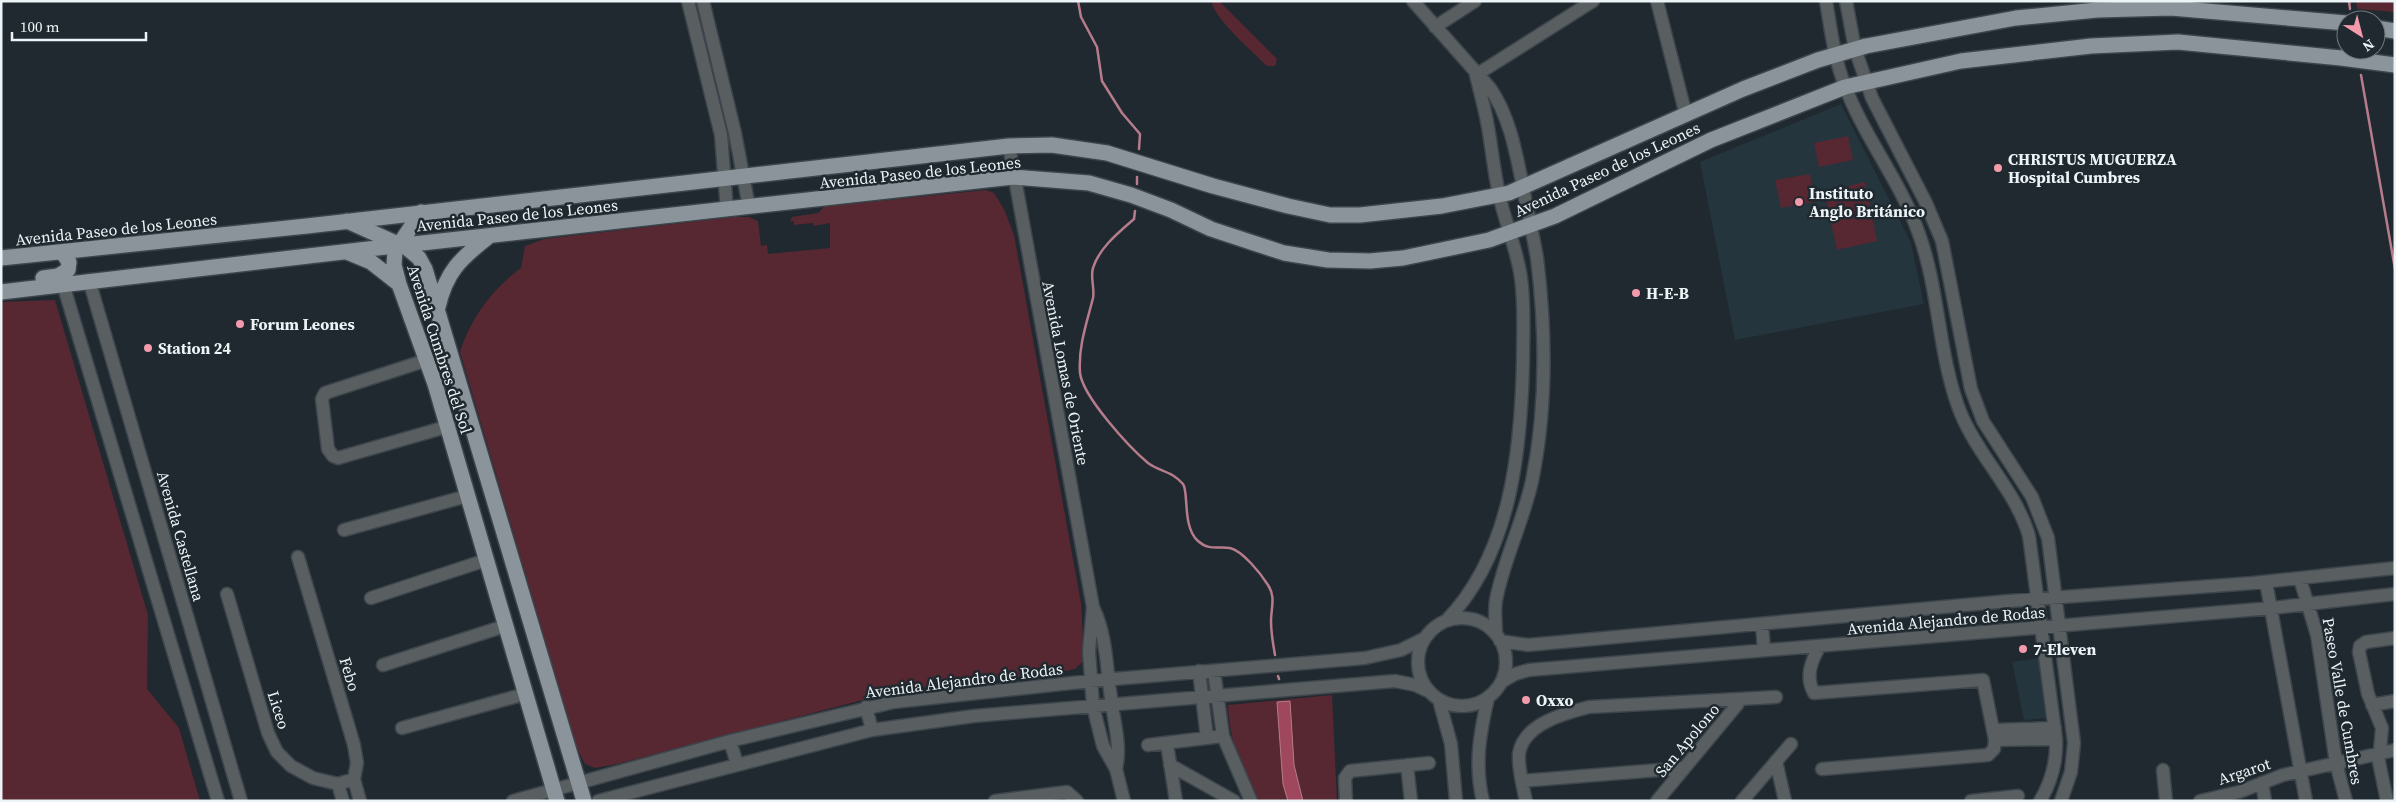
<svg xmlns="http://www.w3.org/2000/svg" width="2396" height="802" viewBox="0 0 2396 802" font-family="'Source Serif 4',serif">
<rect width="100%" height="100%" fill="#1f292f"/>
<path fill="#24353e" d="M1841,104L1911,243L1924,304L1735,340L1700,162Z
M2039,658L2047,718L2024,720L2012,662Z"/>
<path fill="#572732" d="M1212,1H1219L1277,59L1275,66H1267C1256,55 1211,16 1212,1Z
M2356,1H2395V12L2357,9Z
M1848,136L1853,160L1819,167L1814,143Z
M1810,174L1815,202L1781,208L1775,180Z
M1865,182L1877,241L1837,250L1824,192Z
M986,190L994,193L1004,209L1014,235L1081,603L1084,660L1075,669L1061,672L901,690L617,764L595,768L585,764L577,749L460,352C470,319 493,288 521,268L525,246L544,239L733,217H749L758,221L761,246L767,245L768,254L830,248V223L814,226L813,223L794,225V221L790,222L792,217L818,213L824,207L830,206Z
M55,300L148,615L147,689L179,728L200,801H1V302Z
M1332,695L1337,801H1256C1241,771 1229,738 1228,705Z"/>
<path fill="#9f485d" stroke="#b67c8b" d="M1290,701L1294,765L1303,801H1288L1283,784L1277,702Z"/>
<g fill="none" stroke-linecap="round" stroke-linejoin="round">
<path stroke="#b67c8b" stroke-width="2.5" d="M1078,1L1081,17L1097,47L1102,81L1122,113L1140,134L1139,149
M2349,1L2350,9
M2361,75L2395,269
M1137,184V177
M1135,211L1134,219C1119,232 1099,248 1093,268C1090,277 1095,289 1093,298C1087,322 1078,347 1080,373C1083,397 1129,447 1148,463C1160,472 1172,471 1183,484C1189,492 1182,527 1198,541C1209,551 1218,546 1230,548C1243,551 1261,574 1268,585C1276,597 1271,608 1271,621C1271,632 1273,644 1275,655
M1278,676L1279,679"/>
<g stroke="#3c454b" stroke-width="15">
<path id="minor" d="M688,1L721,135L727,210
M703,1L735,133L749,207
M1413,1L1490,88C1510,117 1516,153 1523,187C1527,211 1533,234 1537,258C1546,331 1547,408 1532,481C1523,522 1504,559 1496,600C1494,611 1496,623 1496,634
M1657,1L1686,115
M1826,1C1831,30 1834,58 1845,86C1864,137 1901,182 1919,234C1940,292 1938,357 1961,414C1979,457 2016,491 2029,536L2056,739C2057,762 2052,781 2040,801
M1846,1L1855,49L1872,98L1926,203L1942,241L1971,389L1983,421L2032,497L2048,538L2074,743L2071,772L2061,801
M1435,27L1475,1
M1476,75L1593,1
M1009,146L1093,607C1108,638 1106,671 1112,704C1115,727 1121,747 1116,769
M89,280L241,801
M63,284L218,801
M427,360L325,393L322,399L328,449L333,456L338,458L446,427
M344,530L467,496
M298,557L354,745L357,763L354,779L360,801
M2300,579L2317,635L2336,763L2346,801
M2266,582L2306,801
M227,594L268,733L277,752L291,766L313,778L338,784L354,779
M371,598L486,560
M1093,607L1089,651L1093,706L1103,746L1116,769L1124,801
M1418 662a44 44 0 1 1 88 0a44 44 0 1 1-88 0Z
M1446,621C1511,554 1521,451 1523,362C1523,334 1525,306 1521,278C1517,249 1505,223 1499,194C1494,172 1492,149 1488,127C1485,109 1480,92 1476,75
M1762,624L1764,650
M1500,641L1528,645L2009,601L2253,583L2395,568
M1820,646C1811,661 1805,677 1814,693L1983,680L1995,740L1994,749L1988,755L1822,769
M383,665L505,626
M1199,671L1207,738
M1214,671L1223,736L1251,801
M1501,682L1515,674L1529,670L2272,608L2395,594
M1439,700L1451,744L1456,801
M2372,705L2395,701
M866,707L872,730
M402,728L525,694
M1994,730L2055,728
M1995,740L2056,739
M730,741L737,764
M1167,744L1176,801
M1148,745L1223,736
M1776,761L1785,801
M1170,765L1234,801
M1407,765L1411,801
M2163,770L2166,801
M1522,781L1684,768
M2262,783L2265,801
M338,784L343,801
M513,801L730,741L894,702L1090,681L1365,658L1401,650L1425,638
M598,801L872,730L974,716L1395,681L1415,685L1428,691
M995,801L1067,792L1077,801
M1346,801L1345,778L1350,771L1429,763
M1483,801C1474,765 1480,732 1488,698
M1526,801C1523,787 1518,769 1519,754C1523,724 1565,713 1589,707L1776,697
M1657,801L1741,700
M1742,801L1791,744
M1971,801L2018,796
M2200,801L2239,792L2283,775L2395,750
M2387,801L2379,762L2382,728L2368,694L2359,652L2360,646L2366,642L2395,638"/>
</g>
<g stroke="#3c454b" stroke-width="18">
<path id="major" d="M2376,28L2395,31
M421,212L395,251L394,265L399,284L435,384L557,801
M347,221L407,248L419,258L425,269L584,801
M347,252L371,262L399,284
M1,258L307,226L1009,146L1052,145L1107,153L1213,186L1288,206L1330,215H1360L1442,206L1509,193L1743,89L1818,60L1866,46L2016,18L2097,10L2171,8L2346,23
M43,278L58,276L68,270L69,262L63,253
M1,292C338,251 676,215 1013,177L1089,183L1131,195L1171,210L1211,229L1284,253L1328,260L1370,261L1403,258L1489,240L1555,216L1711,140L1845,87L1961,61L2091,46L2178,42L2341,58L2395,65
M438,307C446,272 460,259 488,237"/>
</g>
<use href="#minor" stroke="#595e61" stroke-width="12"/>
<use href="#major" stroke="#8a949a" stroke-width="15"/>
</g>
<g fill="#f39aac" stroke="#1f292f" stroke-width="2">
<circle cx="1998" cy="168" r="5"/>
<circle cx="1799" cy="202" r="5"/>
<circle cx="1636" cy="293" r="5"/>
<circle cx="240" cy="324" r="5"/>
<circle cx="148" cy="348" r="5"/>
<circle cx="2023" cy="649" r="5"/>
<circle cx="1526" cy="700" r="5"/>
</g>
<g text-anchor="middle" stroke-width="5" stroke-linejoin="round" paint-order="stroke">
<g font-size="16" font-weight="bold" fill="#edf4f7" stroke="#1f292f" text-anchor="start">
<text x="2008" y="165">CHRISTUS MUGUERZA<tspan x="2008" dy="18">Hospital Cumbres</tspan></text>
<text x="1809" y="199">Instituto<tspan x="1809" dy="18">Anglo Británico</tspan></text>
<text x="1646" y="299">H-E-B</text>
<text x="250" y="330">Forum Leones</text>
<text x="158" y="354">Station 24</text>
<text x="2033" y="655">7-Eleven</text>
<text x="1536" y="706">Oxxo</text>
</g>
<g font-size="16" fill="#edf4f7" stroke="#1f292f">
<text transform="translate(1607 169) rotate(-25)" y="6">Avenida Paseo de los Leones</text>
<text transform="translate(920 172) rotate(-6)" y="6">Avenida Paseo de los Leones</text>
<text transform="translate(517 215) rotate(-6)" y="6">Avenida Paseo de los Leones</text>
<text transform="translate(116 229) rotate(-6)" y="6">Avenida Paseo de los Leones</text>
<text transform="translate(440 349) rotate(72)" y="6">Avenida Cumbres del Sol</text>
<text transform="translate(1066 373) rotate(79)" y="6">Avenida Lomas de Oriente</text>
<text transform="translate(181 536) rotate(74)" y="6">Avenida Castellana</text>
<text transform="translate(1946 620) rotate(-5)" y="6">Avenida Alejandro de Rodas</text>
<text transform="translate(350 674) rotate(73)" y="6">Febo</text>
<text transform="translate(964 680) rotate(-7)" y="6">Avenida Alejandro de Rodas</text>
<text transform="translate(2343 701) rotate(80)" y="6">Paseo Valle de Cumbres</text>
<text transform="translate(279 710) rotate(72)" y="6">Liceo</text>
<text transform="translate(1687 740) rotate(-50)" y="6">San Apolono</text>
<text transform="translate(2244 771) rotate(-18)" y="6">Argarot</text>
</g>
</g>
<rect width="2396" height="802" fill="none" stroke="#edf4f7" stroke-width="5"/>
<g transform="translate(2361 35) rotate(144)"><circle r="24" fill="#1f292f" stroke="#717a7f"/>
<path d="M0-4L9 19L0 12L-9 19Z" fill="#f39aac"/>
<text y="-8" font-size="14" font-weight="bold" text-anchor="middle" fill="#edf4f7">N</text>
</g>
<path d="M12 32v8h134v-8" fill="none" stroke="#edf4f7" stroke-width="2.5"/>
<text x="20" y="32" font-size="15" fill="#edf4f7" stroke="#1f292f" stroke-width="4" paint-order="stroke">100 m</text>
</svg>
